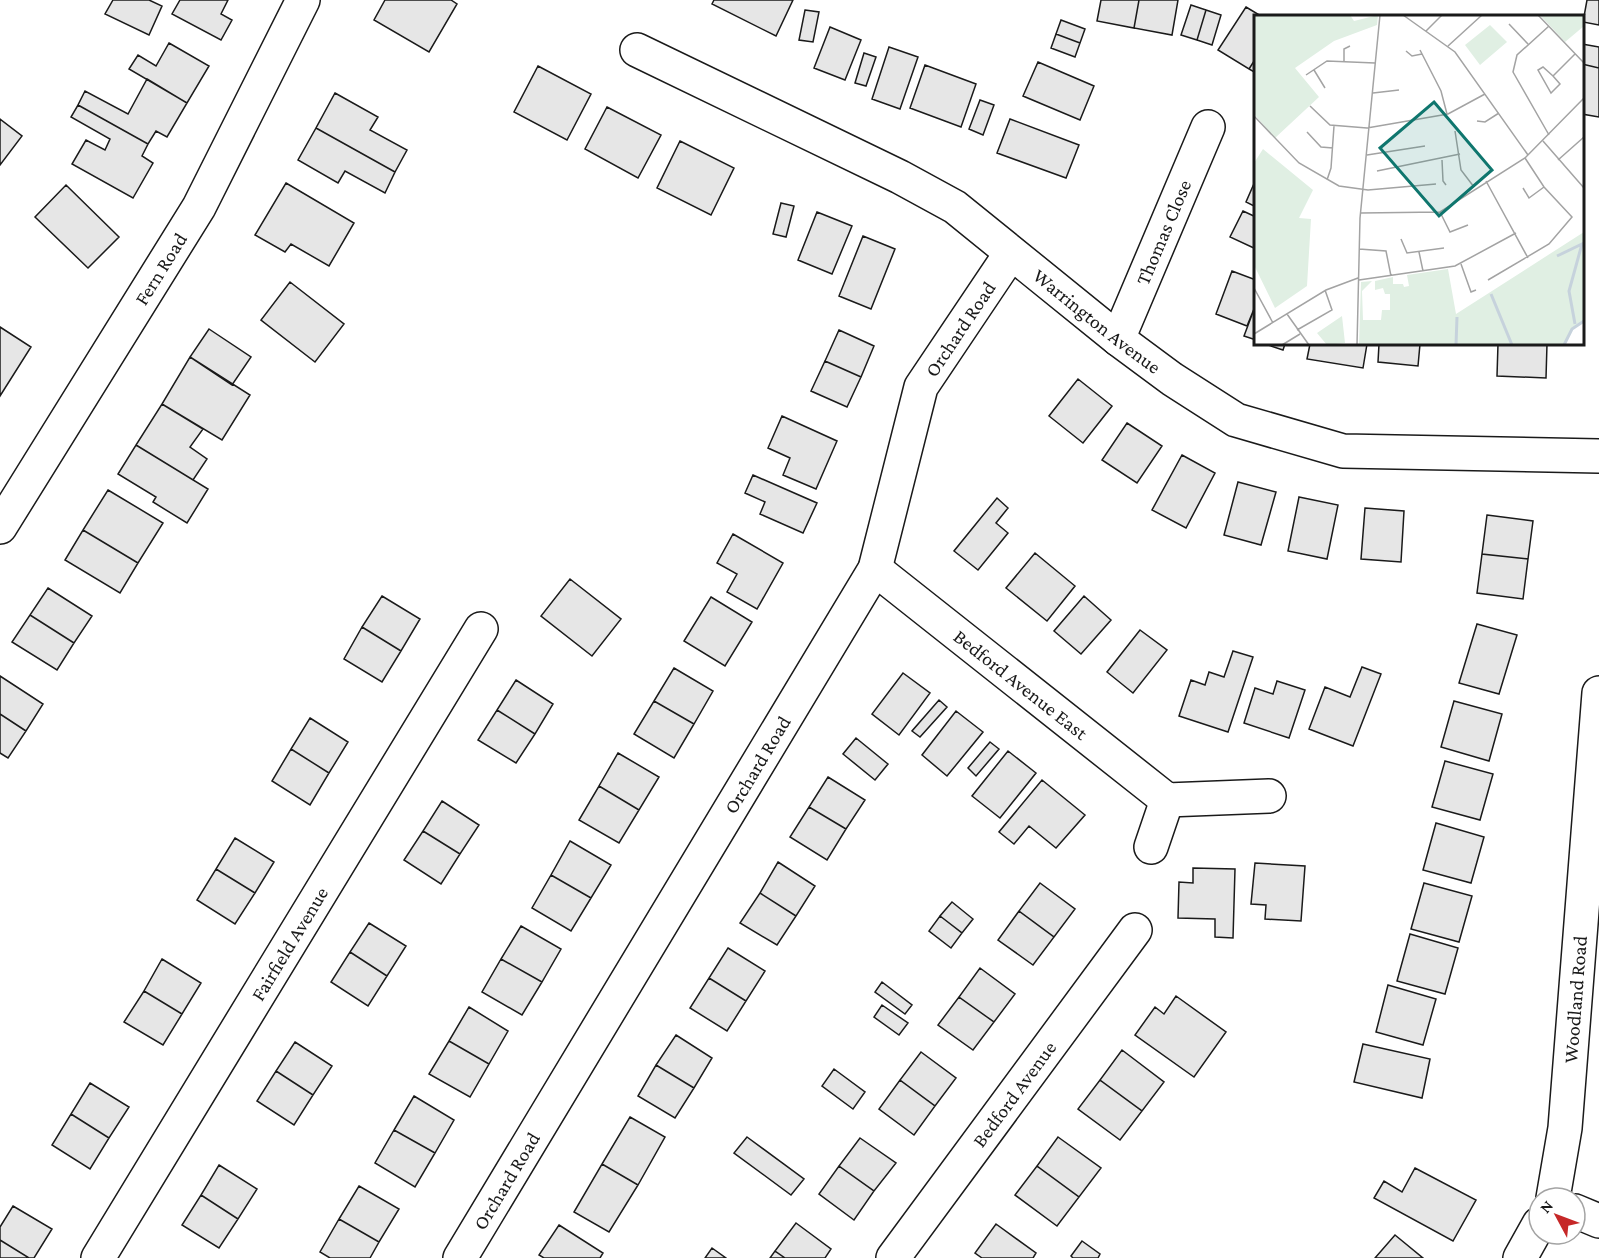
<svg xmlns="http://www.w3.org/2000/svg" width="1599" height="1258" viewBox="0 0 1599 1258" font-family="'Crimson Pro',serif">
<rect width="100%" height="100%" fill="#fff"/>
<path fill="#e6e6e6" stroke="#1a1a1a" stroke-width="1.5" d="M113,0H149L162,6L149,35L105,14Z
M180,0H228L221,14L232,20L221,40L172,14Z
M385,0H451L457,4L429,52L374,20Z
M714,0H793L776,36L712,4Z
M1101,0H1139L1134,28L1097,21Z
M1139,0H1178L1172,35L1134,28Z
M1587,0H1599V25L1583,22Z
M1191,5L1206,10L1197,40L1181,35Z
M1246,7L1261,16H1256V58L1249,69L1218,50Z
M805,10L819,12L813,42L799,40Z
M1206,10L1221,15L1212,45L1197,40Z
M1061,20L1085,29L1080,43L1056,34Z
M830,27L861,40L845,80L814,68Z
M1056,34L1080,43L1075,57L1051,48Z
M169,43L209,66L187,103L129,69L138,55L156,66Z
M1582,44L1599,47V68L1582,64Z
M889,47L918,57L900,109L872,99Z
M864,53L876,57L866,86L855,83Z
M1256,58V73L1249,69Z
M1038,62L1094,86L1080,120L1023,96Z
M1582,64L1599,68V117L1582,114Z
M925,65L976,84L961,127L910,108Z
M538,66L591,94L567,140L514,112Z
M147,79L187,103L167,137L156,131L148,144L78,105L85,91L128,114Z
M335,93L378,117L370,130L407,150L395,172L316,128Z
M980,100L994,105L983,135L969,129Z
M78,105L148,144L142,156L153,163L133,198L72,164L86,140L105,150L110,139L71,117Z
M607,107L661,135L638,178L585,149Z
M0,119L22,136L0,165Z
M1010,119L1079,145L1066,178L997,153Z
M316,128L395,172L385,193L345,171L338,183L298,160Z
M680,141L734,168L711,215L657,188Z
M1256,179V207L1246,202Z
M286,183L354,223L329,266L291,244L285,252L255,235Z
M66,185L119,237L88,268L35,217Z
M781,203L794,206L786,237L773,234Z
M1243,211L1256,217V249L1230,237Z
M817,212L852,226L832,274L798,260Z
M863,236L895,249L871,309L839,296Z
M1232,271L1256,280V304L1247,326L1216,314Z
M290,282L344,324L315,362L261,320Z
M1256,304V340L1244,336Z
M0,327L31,347L0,396Z
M209,329L251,357L232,385L190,357Z
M839,330L874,346L861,377L825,361Z
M1265,344H1285L1283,350Z
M1310,344H1367L1363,368L1307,359Z
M1379,344H1420L1418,366L1378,362Z
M1498,344H1547L1546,378L1497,376Z
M190,357L250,395L222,440L162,404Z
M825,361L861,377L847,407L811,391Z
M1078,379L1112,406L1083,443L1049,416Z
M162,404L203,429L190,447L207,459L193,480L136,445Z
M782,416L837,441L816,489L783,475L790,458L768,448Z
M1127,423L1162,446L1137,483L1102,460Z
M136,445L208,489L187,523L153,502L156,497L118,474Z
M1182,455L1215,473L1186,528L1152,510Z
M753,475L817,503L803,533L760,514L765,502L745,493Z
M1238,482L1276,492L1261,545L1224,535Z
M108,490L163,523L138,563L83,530Z
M1299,497L1338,505L1327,559L1288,551Z
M997,498L1008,508L996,523L1008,533L978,570L954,551Z
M1365,508L1404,511L1401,562L1361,559Z
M1487,515L1533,521L1528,559L1482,554Z
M83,530L138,563L120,593L65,560Z
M733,534L783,563L757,609L727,592L737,574L717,563Z
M1035,553L1075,586L1047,621L1006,588Z
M1482,554L1528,559L1523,599L1477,593Z
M570,579L621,619L592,656L541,616Z
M48,588L92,616L74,643L30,615Z
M382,596L420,619L401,651L362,627Z
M1084,596L1111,620L1081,654L1054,631Z
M711,597L752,622L725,666L684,641Z
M30,615L74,643L57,670L12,642Z
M1477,624L1517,635L1499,694L1459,683Z
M362,627L401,651L382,682L344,659Z
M1140,630L1167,650L1133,693L1107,672Z
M1233,651L1253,657L1228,732L1179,716L1191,680L1205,685L1209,672L1224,677Z
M1362,667L1381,674L1353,746L1309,729L1325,687L1350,697Z
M674,668L713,691L694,724L654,701Z
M903,673L930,693L899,735L872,714Z
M0,676L43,704L26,731L0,714Z
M516,680L553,704L535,734L497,710Z
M1277,681L1305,690L1289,738L1244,723L1255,688L1273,694Z
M939,700L947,707L920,737L912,731Z
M654,701L694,724L674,758L634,734Z
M1454,701L1502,714L1489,761L1441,747Z
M497,710L535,734L516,763L478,740Z
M956,711L983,732L947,776L922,755Z
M0,714L26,731L8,758L0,753Z
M310,718L348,742L329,773L291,749Z
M856,738L888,764L875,780L843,754Z
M990,742L999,749L976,776L968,768Z
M291,749L329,773L310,805L272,781Z
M1008,751L1036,773L1000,818L972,796Z
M618,753L659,777L639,810L599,786Z
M1445,761L1493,774L1480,820L1432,807Z
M828,777L865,800L846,829L809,807Z
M1042,780L1085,815L1056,848L1029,826L1014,844L999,832Z
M599,786L639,810L619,843L579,820Z
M442,801L479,825L460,854L423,831Z
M809,807L846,829L827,860L790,837Z
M1436,823L1484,837L1471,883L1423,870Z
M423,831L460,854L441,884L404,860Z
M235,838L274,862L255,893L216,869Z
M570,841L611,865L591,898L551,875Z
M778,862L815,886L796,916L760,893Z
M1255,863L1305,866L1301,921L1265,919L1266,905L1251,904Z
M1193,868L1235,869L1233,938L1215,937V919L1178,918L1179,882L1193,883Z
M216,869L255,893L235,924L197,900Z
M551,875L591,898L571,931L532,908Z
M1040,883L1075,909L1054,937L1019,911Z
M1424,883L1472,896L1459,942L1411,929Z
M760,893L796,916L777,945L740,923Z
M952,902L973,919L962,933L940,916Z
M1019,911L1054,937L1033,965L998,940Z
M940,916L962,933L951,948L929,931Z
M369,923L406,946L387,976L350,952Z
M521,926L561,949L542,982L501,959Z
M1410,934L1458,948L1445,994L1397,981Z
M728,948L765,971L746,1001L709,978Z
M350,952L387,976L368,1006L331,982Z
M162,959L201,983L182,1014L144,991Z
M501,959L542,982L522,1015L482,992Z
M980,968L1015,994L994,1022L959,997Z
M709,978L746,1001L727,1031L690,1008Z
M882,982L912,1005L905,1014L875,992Z
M1388,985L1436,999L1423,1045L1376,1032Z
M144,991L182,1014L163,1045L124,1022Z
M1176,996L1226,1032L1194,1077L1135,1035L1155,1007L1164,1014Z
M959,997L994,1022L973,1050L938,1025Z
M882,1005L908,1023L899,1035L874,1017Z
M469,1007L508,1031L489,1064L449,1041Z
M676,1035L712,1058L694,1088L656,1065Z
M449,1041L489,1064L470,1097L429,1074Z
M295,1042L332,1066L313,1095L276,1071Z
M1363,1044L1430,1059L1422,1098L1354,1082Z
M1122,1050L1164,1082L1142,1111L1100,1080Z
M921,1052L956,1078L935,1106L900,1080Z
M656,1065L694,1088L675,1118L638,1096Z
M834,1069L865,1092L853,1109L822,1086Z
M276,1071L313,1095L294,1125L257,1101Z
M900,1080L935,1106L914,1135L879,1109Z
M1100,1080L1142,1111L1120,1140L1078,1109Z
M90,1083L129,1107L109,1138L71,1114Z
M414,1096L454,1120L435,1153L394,1130Z
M71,1114L109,1138L90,1169L52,1145Z
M630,1117L665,1137L638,1185L602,1164Z
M394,1130L435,1153L415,1187L375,1163Z
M747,1137L804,1179L791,1195L734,1153Z
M1058,1137L1101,1168L1079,1197L1037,1166Z
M860,1138L896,1163L874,1191L839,1166Z
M602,1164L638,1185L609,1232L574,1212Z
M219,1165L257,1189L238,1219L201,1195Z
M839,1166L874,1191L854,1220L819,1194Z
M1037,1166L1079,1197L1057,1226L1015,1195Z
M1415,1168L1476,1200L1453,1241L1374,1198L1384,1181L1402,1192Z
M359,1186L399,1209L379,1242L339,1219Z
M201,1195L238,1219L219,1248L182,1225Z
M13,1206L52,1229L34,1258H29L0,1240V1227Z
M339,1219L379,1242L370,1258H330L320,1252Z
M796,1223L831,1249L825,1258H785L775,1251Z
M996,1224L1036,1253L1033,1258H982L975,1253Z
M559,1225L603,1253L600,1258H544L539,1255Z
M1395,1235L1423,1258H1375Z
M0,1240L29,1258H0Z
M1082,1241L1100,1254L1098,1258H1073L1071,1256Z
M712,1248L726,1258H705Z
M775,1251L785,1258H770Z"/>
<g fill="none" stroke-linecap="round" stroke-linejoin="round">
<g stroke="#1a1a1a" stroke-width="36">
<g id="street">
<path id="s1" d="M637,50L900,177L955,207L1118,339L1172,379L1236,420L1343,451L1599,456"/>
<path id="s2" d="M1118,339L1208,127"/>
<path id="s3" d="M0,527L199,207L303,0"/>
<path id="s4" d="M875,569L1167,800L1269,796"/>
<path d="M1151,847L1167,800"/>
<path d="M1575,1211L1599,1221"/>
<path id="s5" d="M98,1258L481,629"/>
<path id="s6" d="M460,1258L875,569L921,387L1011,253"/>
<path id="s7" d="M893,1258L1135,930"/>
</g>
</g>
<g stroke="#1a1a1a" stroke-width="36">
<g id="secondary">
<path id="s8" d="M1553,1198L1565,1128L1599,693"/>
<path d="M1520,1258L1539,1224"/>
</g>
</g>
<use href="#street" stroke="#fff" stroke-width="33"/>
<use href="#secondary" stroke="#fff" stroke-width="33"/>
</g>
<g text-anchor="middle" stroke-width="4.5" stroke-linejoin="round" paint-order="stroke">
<g font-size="20" fill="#1a1a1a" stroke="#fff">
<text dy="7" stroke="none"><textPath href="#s2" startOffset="116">Thomas Close</textPath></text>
<text dy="7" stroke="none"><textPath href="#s3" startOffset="304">Fern Road</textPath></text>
<text dy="7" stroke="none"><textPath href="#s1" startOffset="537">Warrington Avenue</textPath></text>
<text dy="7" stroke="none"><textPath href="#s6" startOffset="1062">Orchard Road</textPath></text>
<text dy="7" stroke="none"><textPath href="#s4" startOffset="186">Bedford Avenue East</textPath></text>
<text dy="7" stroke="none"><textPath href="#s6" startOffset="576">Orchard Road</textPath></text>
<text dy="7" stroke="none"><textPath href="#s5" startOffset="368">Fairfield Avenue</textPath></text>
<text dy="7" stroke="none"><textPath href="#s8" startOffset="200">Woodland Road</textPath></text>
<text dy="7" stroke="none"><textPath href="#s7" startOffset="204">Bedford Avenue</textPath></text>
<text dy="7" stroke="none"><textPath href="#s6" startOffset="90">Orchard Road</textPath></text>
</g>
</g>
<g transform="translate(1254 15)">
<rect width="330" height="330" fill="#fff"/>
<path d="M0,0H96L100,6L124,0L123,10L80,26L41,53L65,82L21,123L0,99ZM286,0H330V11L311,27ZM236,10L253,27L226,50L211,30ZM9,134L59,175L45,203L57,204L53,271L21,293L0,250V148ZM330,217V306L318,315L310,330H105L107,267L118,266L108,276L109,305H127L128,295H136V279H131L129,273L121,275V266L139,262V269H149L150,272L155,271L153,260L194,254L202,299ZM88,301L91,328L73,330L63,318Z" fill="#e0efe3"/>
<path fill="none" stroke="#c6d2dc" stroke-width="3" d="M303,241L328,229L315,276L321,309M237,279L258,330M202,330L203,302M310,330L318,314L330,306"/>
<path fill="none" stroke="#a3a3a3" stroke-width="1.5" d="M149,0L201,37L274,140M284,0L330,48M255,9L274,29M295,11L263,40L259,57L295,120M172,16L188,0M194,31L228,0M166,35L187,76L193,99M152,36L158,41L168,39M90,47V34L96,31M60,55L71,73M52,60L73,46L121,48M299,61L289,52L284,55L297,78L306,69L299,61L321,39M119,78L145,75M56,91L76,110L113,113L194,99L231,79M0,101L45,148L85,171L114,175L182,169M223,106L231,107L245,98M201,116L207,155L220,172M53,117L67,132L79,133M289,126L330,173M113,140L171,131M188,145L189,166L192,170M304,145L330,122M123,156L206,139M73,165L77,153L80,111M232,166L274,243M269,173L275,183L290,172M186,197L196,217L214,210M107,198L186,197L271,143L330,83M147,224L153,238L190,233M105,234L132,236L137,261M165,237L169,256M207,249L217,277L222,275M105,265L201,251L262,218M234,265L295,229L318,202L290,172L271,143M0,273L19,308M33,299L55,330M43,315L78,295L71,275M0,319L72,275L104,263M28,330L46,319M103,330L106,203L126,0"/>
<path fill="#0f766e" fill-opacity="0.15" stroke="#0f766e" stroke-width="3" d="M180,87L238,155L185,201L126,133Z"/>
<rect width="330" height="330" fill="none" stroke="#1a1a1a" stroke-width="3"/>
</g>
<g transform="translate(1557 1216) rotate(311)"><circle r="28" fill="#ffffff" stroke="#a3a3a3" stroke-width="1.5"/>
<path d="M0-4.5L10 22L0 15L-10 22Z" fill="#c62828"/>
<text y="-9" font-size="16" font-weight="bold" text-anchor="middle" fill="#1a1a1a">N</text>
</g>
</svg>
